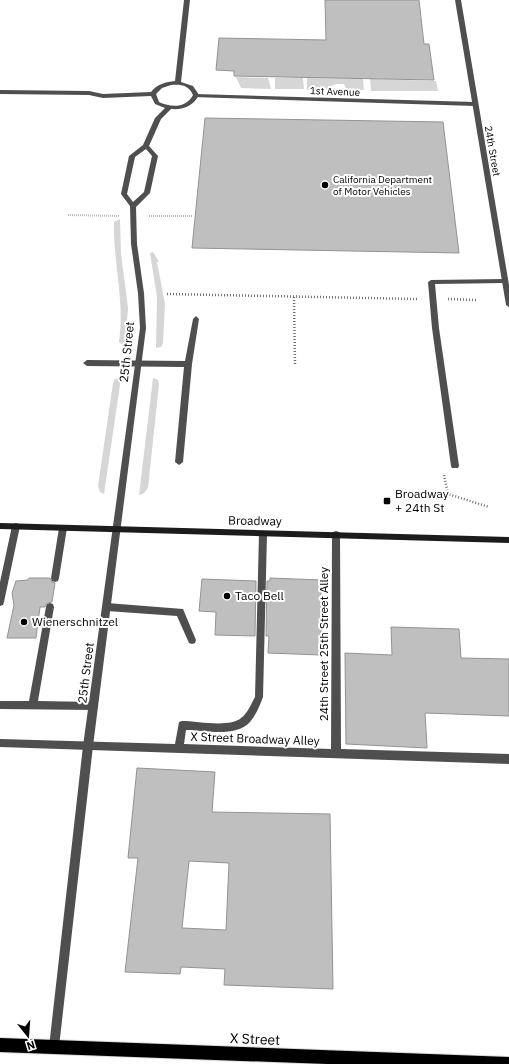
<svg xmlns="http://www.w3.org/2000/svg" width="509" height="1064" viewBox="0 0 509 1064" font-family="'IBM Plex Sans',sans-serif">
<rect width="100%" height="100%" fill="#fff"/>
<path fill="#d6d6d6" d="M236,77L268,78L271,89L241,88Z
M275,78H303L304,89H275Z
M307,78L363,79L364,90H347L344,84H336L329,87V90H307Z
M370,79L436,81L438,91H371Z
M120,219L121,254L128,308L125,347L119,342C125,299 113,264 114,222Z
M153,252L159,262H157L165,304L163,343L161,347L156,348L157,297L150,253Z
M121,378L104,494L100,492L98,486L113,383L115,379Z
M153,378L158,380L159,384L148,488L144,493L139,495Z"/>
<path fill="#bfbfbf" stroke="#939393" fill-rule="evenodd" d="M325,0H419L424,44H429L434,80L234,76V71L216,70L219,38L326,40Z
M205,118L443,122L459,253L192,248Z
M29,578H50L52,582L55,583L52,602L47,603L45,607H40L36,638H7L14,605L12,593L16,581L28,580Z
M270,578L321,580V655L268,653L269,636H266L267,581H270Z
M202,579L256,581L255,636L215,635L216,612L199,611Z
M391,627L459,629L461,658L509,659V716L425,713L427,748L346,744L345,653L392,655Z
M137,768L215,772L212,812L330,814L333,989L224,985L225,969L181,967L180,974L125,972L138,858H128ZM189,861L229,863L226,930L182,928Z"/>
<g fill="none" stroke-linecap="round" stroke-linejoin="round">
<g stroke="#dbdbdb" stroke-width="2">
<path id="primary" d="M0,1038L509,1057V1064H327L0,1052Z"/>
</g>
<path stroke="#717171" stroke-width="2" stroke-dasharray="0.5 1.5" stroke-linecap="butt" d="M68,215L119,216
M149,216H192"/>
<path stroke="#717171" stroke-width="2.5" stroke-dasharray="1 2" stroke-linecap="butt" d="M167,294L417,299
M294,297L295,366
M448,299L476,300
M444,475L448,494L489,507"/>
<path fill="#4f4f4f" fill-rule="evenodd" d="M195,94L475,102L478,104L475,106L193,97V95Z
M505,279L508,281L505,283L435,284L439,328L459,466L458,468H452L451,466L432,328L428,282L431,280Z
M196,316L199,319L192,364L183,462L179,465L175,462L184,367L87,366L83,363L87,360L185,361L193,319Z
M16,523L19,524L20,526L4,602L3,605L0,606V582L12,526L13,524Z
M63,525L66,526L67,528L59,578L58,581L55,582L52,581L51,578L59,528L60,526Z
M263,531L266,532L267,534L263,697C260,705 256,715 250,722C235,738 205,730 186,730L184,744L331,749L332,534L333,532L336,531L339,532L340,534L341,749L509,754V764L0,747V739L175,744L179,722L182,721C197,721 230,728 241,718C248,713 251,704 255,697L259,534L260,532Z
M50,603L53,604L54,607L38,701L94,702L97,703L98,706L97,709L94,710L0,709V701H29L46,607L47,604Z
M107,603L183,609L196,640L195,643L192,644L189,643L177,616L107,611L104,610L103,607L104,604Z"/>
<path fill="#4f4f4f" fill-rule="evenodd" d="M184,0H190L181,82L193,86L199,95C193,106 184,110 171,109L161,119L149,146L158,156L150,193L136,207L137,244L144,293L146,328L93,746L59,1047L58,1051L54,1052L50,1051L49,1047L83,746L140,328L138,293L131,244L130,206L121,194L129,156L143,145L155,118L165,108L155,104L151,96L103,98L89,95L0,94V90L89,91L103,94L151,92C157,84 166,82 175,81ZM171,85C180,84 189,85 193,95C186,108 172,108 159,102L156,94L162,88ZM146,149L152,156L144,192L133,202L127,194L135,157Z
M455,0H461L509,285V307L506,305Z"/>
<path fill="#1c1c1c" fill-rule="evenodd" d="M0,523L509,537V543L0,529Z"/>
<use href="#primary" fill="#000" fill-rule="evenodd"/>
</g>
<g fill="#000" stroke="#fff" stroke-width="1.5">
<circle cx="325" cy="185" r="4"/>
<rect x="383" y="497" width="8" height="8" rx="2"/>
<circle cx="227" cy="596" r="4"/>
<circle cx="24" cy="622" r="4"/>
</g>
<g text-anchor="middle" stroke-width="4" stroke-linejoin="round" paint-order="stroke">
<g font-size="10" fill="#000" stroke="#fff">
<text transform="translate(335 91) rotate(2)" y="4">1st Avenue</text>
<text transform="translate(493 151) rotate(80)" y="4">24th Street</text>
</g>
<g font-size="10" fill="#000" stroke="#fff" text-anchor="start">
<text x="333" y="183">California Department<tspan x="333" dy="12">of Motor Vehicles</tspan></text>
</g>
<g font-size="12" fill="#000" stroke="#fff">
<text transform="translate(127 352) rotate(-84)" y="4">25th Street</text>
<text transform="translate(255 521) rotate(1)" y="4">Broadway</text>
<text transform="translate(324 644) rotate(-90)" y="4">24th Street 25th Street Alley</text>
<text transform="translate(86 673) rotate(-83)" y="4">25th Street</text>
<text transform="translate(255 739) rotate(2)" y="4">X Street Broadway Alley</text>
</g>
<g font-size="12" fill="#000" stroke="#fff" text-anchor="start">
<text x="395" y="498">Broadway<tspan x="395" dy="14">+ 24th St</tspan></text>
<text x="235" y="600">Taco Bell</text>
<text x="32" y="626">Wienerschnitzel</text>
</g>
<g font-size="14" fill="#000" stroke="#fff">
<text transform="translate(255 1039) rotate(2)" y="5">X Street</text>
</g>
</g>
<g transform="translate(28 1036) rotate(163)" stroke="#ffffff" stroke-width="3" paint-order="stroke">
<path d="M0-3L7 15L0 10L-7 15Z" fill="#000000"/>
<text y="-6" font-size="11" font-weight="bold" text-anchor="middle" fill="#000000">N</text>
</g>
</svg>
